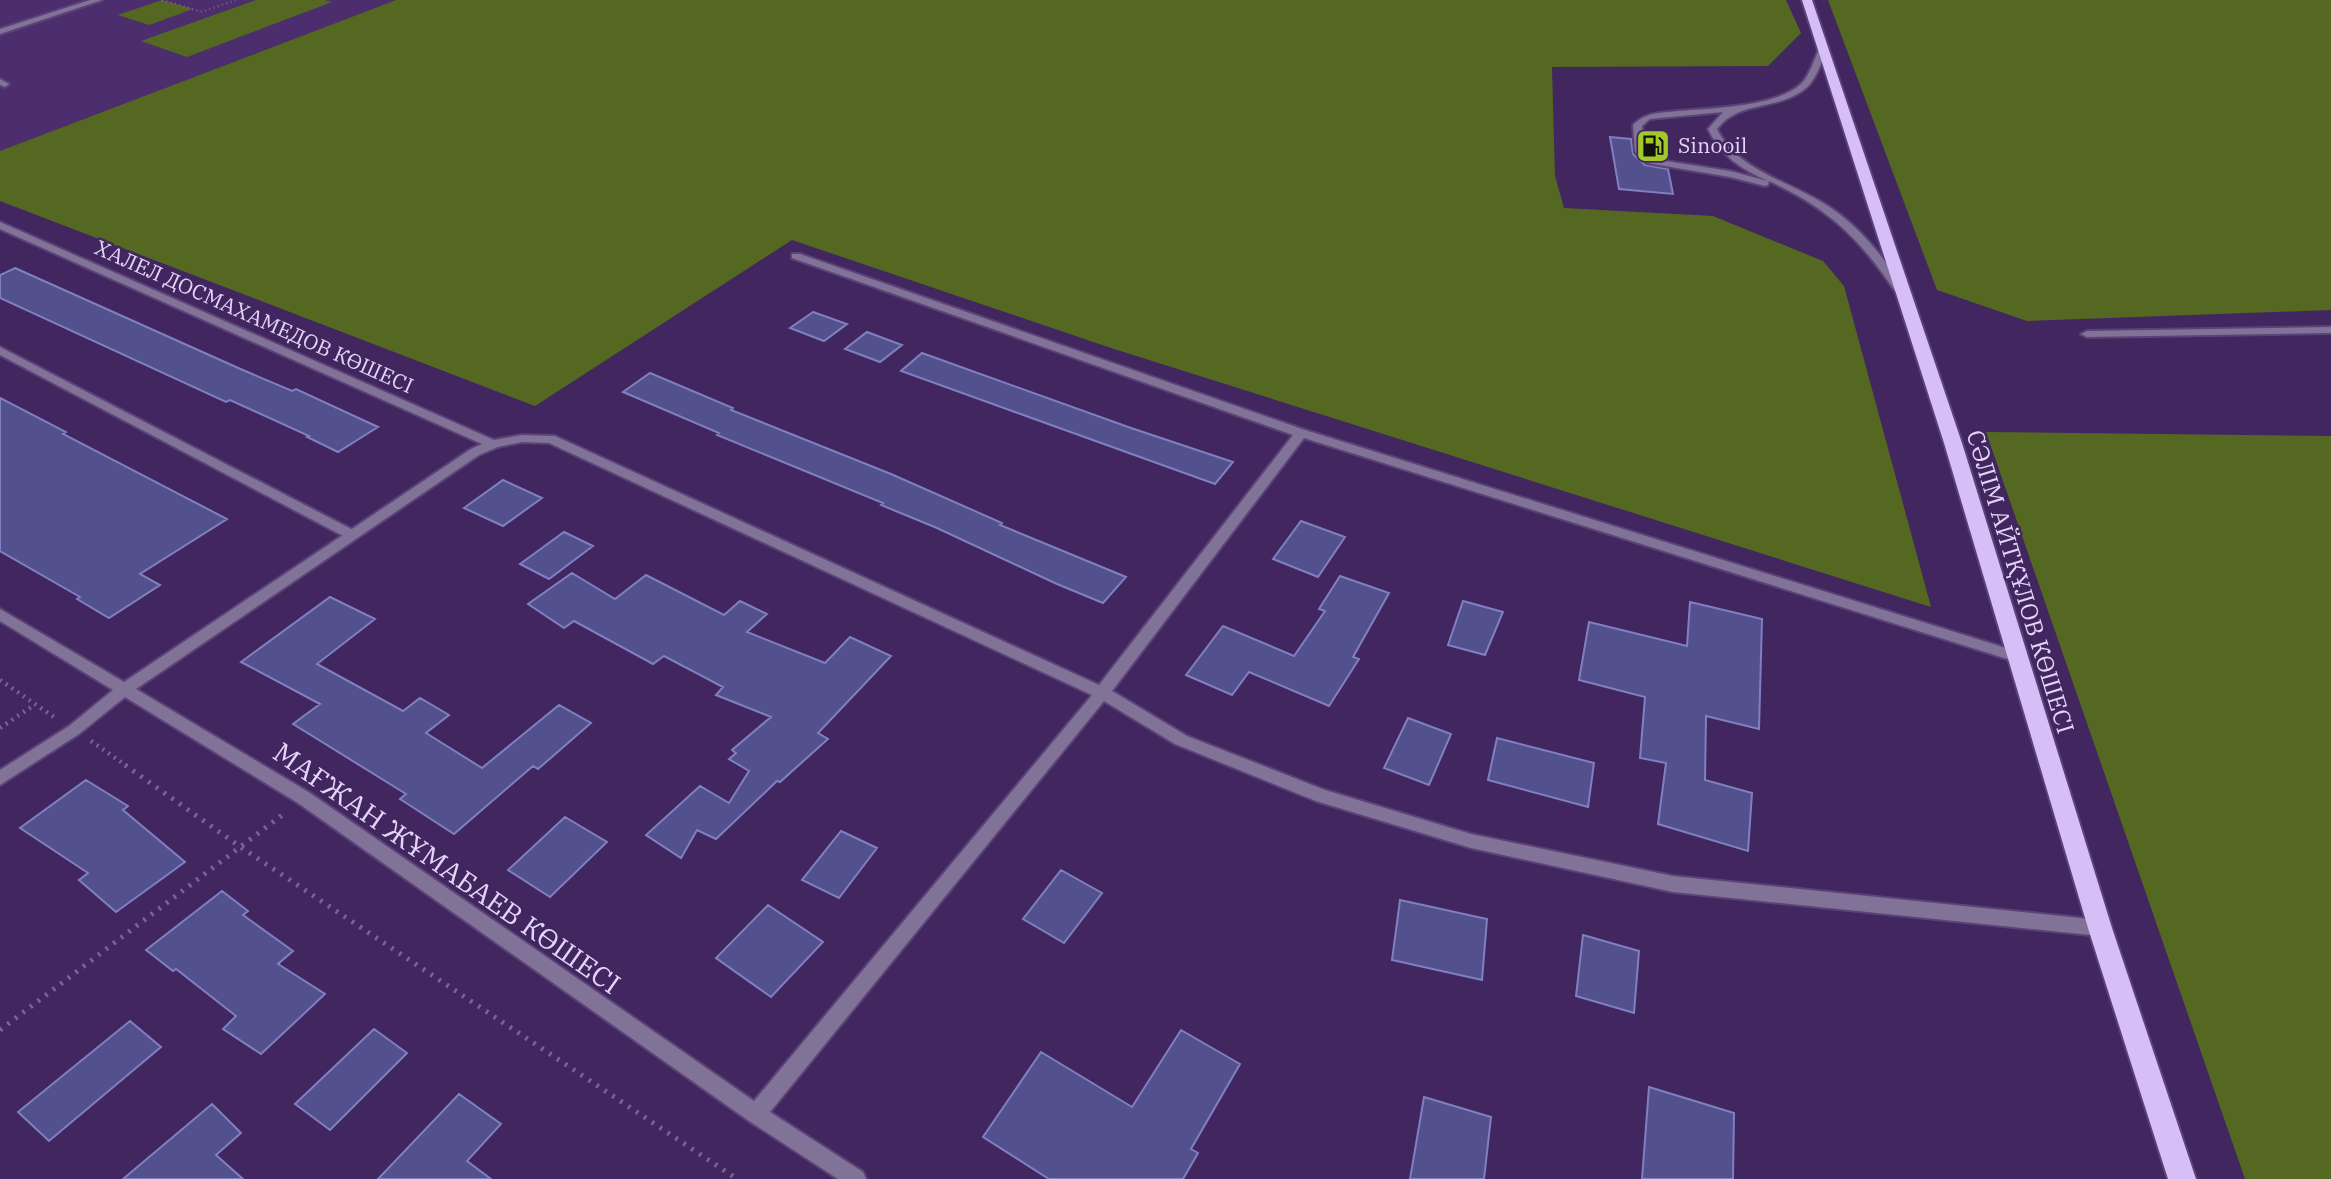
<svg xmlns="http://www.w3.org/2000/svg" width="2331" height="1179" viewBox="0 0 2331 1179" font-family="'IBM Plex Serif',serif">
<rect width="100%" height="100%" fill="#41265f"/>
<path fill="#4c2e6e" d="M0,0H396L0,151Z"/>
<path fill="#556822" d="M162,0L193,9L149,25L118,15Z
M256,0H324L332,2L187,57L141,41Z
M396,0H1786L1801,33L1768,66L1552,67L1555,176L1564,208L1713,216L1823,261L1844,286L1931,607L1111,348L792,240L535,406L0,201V151Z
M1828,0H2331V310L2027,321L1937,290Z
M1986,432L2331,436V1179H2245Z"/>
<path fill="#52518e" stroke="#8080c1" stroke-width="2" d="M1610,137L1631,139L1633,154L1645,165L1668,169L1673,194L1619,189Z
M1646,140L1663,141L1666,158L1654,157L1648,150Z
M15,268L236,367L292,391L296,389L378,427L338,452L307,437L309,436L230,400L226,402L0,298V275Z
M813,312L847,324L824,341L790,328Z
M867,332L902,345L880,362L845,349Z
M922,353L1131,428L1233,462L1215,484L901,371Z
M650,373L733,408L731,410L891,474L1002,523L1000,525L1126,577L1103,603L1057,584L937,528L881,505L883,503L717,435L719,433L623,392Z
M0,398L66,432L63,434L227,519L140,574L160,585L109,618L77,599L80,597L0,551Z
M503,480L542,498L503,526L464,508Z
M1301,521L1345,537L1318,577L1273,559Z
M564,532L593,546L549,579L520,564Z
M572,573L615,599L646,575L724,615L740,601L767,614L747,632L825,663L850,637L891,656L818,733L828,739L780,782L777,781L716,839L697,830L681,858L646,835L700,786L729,803L749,771L729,759L736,753L732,750L771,717L716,695L723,687L664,656L653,664L574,621L564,628L528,604Z
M1340,576L1389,593L1353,657L1359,659L1329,706L1249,672L1232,695L1186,675L1223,626L1294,656L1325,611L1319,609Z
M330,597L375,619L317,664L403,711L420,698L449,715L426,733L482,768L559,705L591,723L538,769L533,766L454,834L400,799L406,794L293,724L320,704L241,662Z
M1463,601L1503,612L1485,655L1448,645Z
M1690,602L1762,619L1759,729L1706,716L1705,780L1752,793L1748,851L1658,824L1666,763L1640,758L1645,697L1579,680L1589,622L1687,646Z
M1408,718L1451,734L1429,785L1384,768Z
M1497,738L1594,763L1588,807L1488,780Z
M86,780L128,806L123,810L185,862L116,912L79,880L88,873L20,828Z
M565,817L607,842L550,897L508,870Z
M841,831L877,848L839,898L802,880Z
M1061,870L1102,893L1064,943L1023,919Z
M222,891L248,911L243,915L293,951L278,964L325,994L261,1054L223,1029L236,1016L176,969L173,971L146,950Z
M1400,900L1487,919L1482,980L1392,960Z
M768,905L823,942L771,997L716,958Z
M1583,935L1639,951L1634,1013L1576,996Z
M130,1021L161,1047L49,1141L18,1112Z
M374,1029L407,1053L330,1130L295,1104Z
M1181,1030L1240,1064L1191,1149L1198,1153L1183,1179H1049L983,1137L1041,1052L1132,1107Z
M1649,1087L1734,1113L1733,1179H1642Z
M459,1094L501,1124L467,1161L491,1179H378Z
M1424,1097L1491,1117L1484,1179H1410Z
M212,1104L241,1133L216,1155L243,1179H123Z"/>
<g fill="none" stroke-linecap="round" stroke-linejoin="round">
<g stroke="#5b4277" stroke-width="4">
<path id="service" d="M90,0H102L0,34V29Z
M1823,47L1827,49C1822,61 1818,74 1810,84C1785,112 1740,98 1717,129C1738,172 1793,182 1831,208C1863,230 1885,259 1906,292L1905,294H1897C1860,239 1830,209 1769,181L1768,185L1765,186L1730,177L1647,163L1635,152L1633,125C1646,112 1660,113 1678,111C1711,108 1777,107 1802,83C1810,74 1814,60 1819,49ZM1723,112L1708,129C1721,156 1741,169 1768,181L1730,171L1653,159L1645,151L1642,126L1650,119Z
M0,79L9,84L5,87L0,85Z
M2331,327V333L2087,337L2081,334L2087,331Z
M0,347L357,532L359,535L352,540L347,538L0,355Z"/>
</g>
<g stroke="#5b4277" stroke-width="4">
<path id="minor" d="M0,222L494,440L522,435L555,436L1099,685L1293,435L792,258V254H800L1305,430L2022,653L2024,657L2022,661L2017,662L1304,438L1112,691L1187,736L1325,790L1471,834L1673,876L2100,920L2106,922L2109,928L2106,934L2100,936L1673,892L1471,848L1316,801L1175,744L1104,701L770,1112L863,1172L866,1179H838L749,1121L298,803L125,697L79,734L0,785V770L69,726L113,690L0,621V609L124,682L471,449L482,444L0,229ZM522,442L549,443L1092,695L754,1101L310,793L136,689L479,455L498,447Z"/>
</g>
<g stroke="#5b4277" stroke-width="4">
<path id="trunk" d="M1802,0H1812L1962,443L2112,928L2196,1179H2168L2088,928L1944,443Z"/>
</g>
<path stroke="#7a6395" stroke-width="2.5" stroke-dasharray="1 3.5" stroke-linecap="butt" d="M162,0L202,12L236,0"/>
<path stroke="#7a6395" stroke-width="4.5" stroke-dasharray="2 5" stroke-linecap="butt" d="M0,680L54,717
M0,728L34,705
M91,741L128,767"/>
<path stroke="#7a6395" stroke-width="5" stroke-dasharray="2.5 7" stroke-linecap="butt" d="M125,765L242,848L737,1179
M0,1030L286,812"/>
<use href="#service" fill="#817297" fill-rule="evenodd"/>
<use href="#minor" fill="#817297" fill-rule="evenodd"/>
<use href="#trunk" fill="#d6bef7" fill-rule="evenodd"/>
</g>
<defs>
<g id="fuel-square" transform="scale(1.75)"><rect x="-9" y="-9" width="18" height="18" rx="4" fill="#a2c929" stroke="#41265f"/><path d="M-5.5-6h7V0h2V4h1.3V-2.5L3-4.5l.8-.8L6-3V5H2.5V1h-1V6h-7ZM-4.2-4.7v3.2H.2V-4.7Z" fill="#111"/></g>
</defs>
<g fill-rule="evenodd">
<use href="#fuel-square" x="1653" y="146"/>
</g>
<g text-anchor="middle" stroke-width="5" stroke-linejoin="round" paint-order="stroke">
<g font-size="21" fill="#e3d5f8" stroke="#41265f" text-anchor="start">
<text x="1678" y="153">Sinooil</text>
</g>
<g font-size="21" fill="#e3d5f8" stroke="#41265f">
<text transform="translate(254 317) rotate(24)" y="7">ХАЛЕЛ ДОСМАХАМЕДОВ КӨШЕСІ</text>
</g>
<g font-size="24" fill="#e3d5f8" stroke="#41265f">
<text transform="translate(2020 582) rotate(73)" y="8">СӘЛІМ АЙТҚҰЛОВ КӨШЕСІ</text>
</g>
<g font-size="28" fill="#e3d5f8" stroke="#41265f">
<text transform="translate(447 868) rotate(35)" y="10">МАҒЖАН ЖҰМАБАЕВ КӨШЕСІ</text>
</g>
</g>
</svg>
